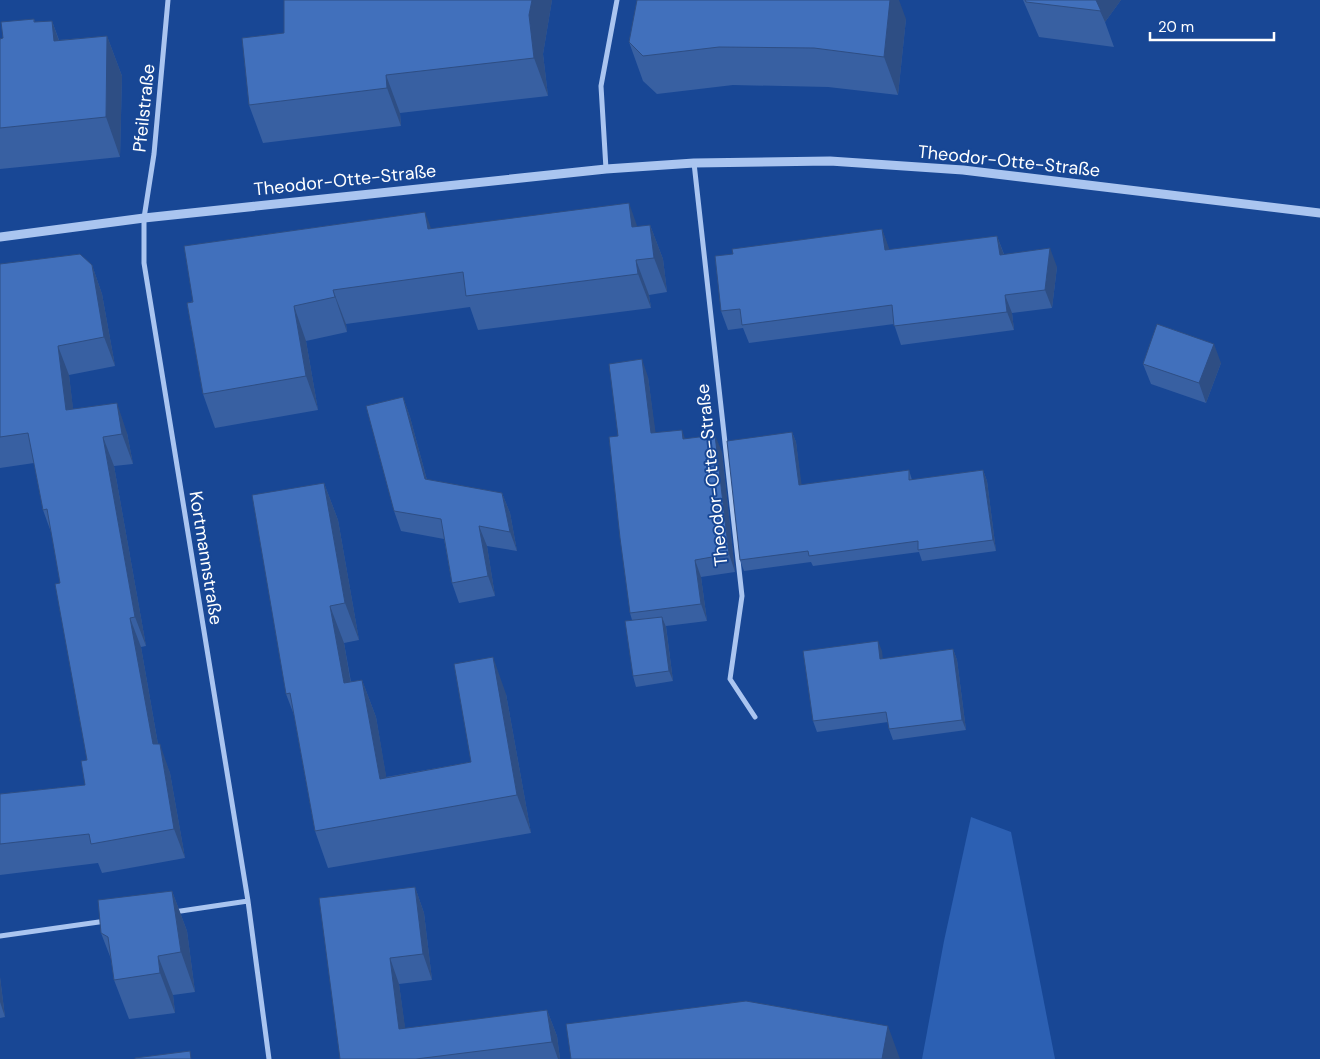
<svg xmlns="http://www.w3.org/2000/svg" width="1320" height="1059" viewBox="0 0 1320 1059" font-family="'DM Sans',sans-serif">
<rect width="100%" height="100%" fill="#184795"/>
<path fill="#2c60b3" d="M971,817L1011,832L1055,1059H922L944,941Z"/>
<g fill="none" stroke-linecap="round" stroke-linejoin="round">
<path stroke="#aac5f0" stroke-width="5" d="M168,0L154,154L144,218V263L248,901L269,1059
M694,163L742,596L730,679L755,717
M606,169L601,86L617,0
M174,912L248,901
M0,936L106,921"/>
<path stroke="#aac5f0" stroke-width="9" d="M0,237L144,218L606,169L694,163L830,161L963,170L1320,213"/>
</g>
<path fill="#3860a2" d="M284,0H552L543,54L548,96L400,113L401,126L263,143L249,105L284,33Z
M1023,0H1121L1105,22L1114,47L1039,37Z
M34,19L35,22L52,21L59,40L107,36L122,76L120,157L0,169V39L3,38Z
M906,19L898,95L828,87L733,85L657,94L643,81L629,42Z
M650,225L663,259L667,292L649,295L651,308L478,330L470,307L346,324L347,332L306,341L318,410L215,428L203,394L187,303L431,228L638,227Z
M882,229L889,250L997,236L1004,254L1057,267L1052,308L1012,313L1014,330L901,345L894,324L749,343L743,328L728,330L721,311L733,254Z
M0,264L92,265L102,294L115,366L69,375L73,410L127,433L133,464L114,466L146,646L141,647L158,744L170,773L185,858L102,873L98,863L0,875V782V794L85,785L87,760L60,583L52,535L43,510L34,463L0,468Z
M1221,363L1206,403L1151,384L1143,364Z
M648,377L655,432L686,439L722,452L735,572L701,577L707,621L666,626L673,681L636,687L633,676L632,620L630,613L618,436Z
M403,397L410,417L427,480L502,493L510,513L517,551L487,546L495,596L459,603L452,583L444,539L401,531L394,511Z
M792,432L796,442L801,485L909,470L912,480L983,470L987,481L996,551L922,561L919,552L813,566L811,562L744,571L740,560Z
M324,483L338,520L359,640L344,643L351,682L362,680L376,717L386,777L471,762L506,694L531,833L328,868L315,831L294,715L286,694Z
M953,649L957,660L966,730L893,740L889,729L888,722L817,732L813,721L882,651V659Z
M415,887L424,913L432,980L399,984L405,1029L547,1010L557,1036L560,1059H340Z
M172,891L187,931L195,992L173,995L175,1013L129,1019L114,980L111,959L101,933Z
M0,977L5,1017L0,1018Z"/>
<path fill="#2e4e84" d="M532,0H552L543,54L548,96L534,58L529,15Z
M890,0H899L906,19L898,95L884,57Z
M1095,0H1121L1105,22Z
M52,21L66,61L54,41Z
M107,36L122,76L120,157L106,117Z
M386,75L400,113L401,126L387,88Z
M629,203L641,237L632,227Z
M425,212L438,247L428,229Z
M650,225L663,259L667,292L654,258Z
M882,229L889,248L892,269L885,250Z
M997,236L1004,255H1000Z
M1050,248L1057,267L1052,308L1045,290Z
M636,260L649,295L651,308L638,274Z
M92,265L102,294L115,366L104,337Z
M333,290L346,324L347,332L335,297Z
M1005,295L1012,313L1014,330L1007,312Z
M294,306L306,341L318,410L306,376Z
M1214,344L1221,363L1206,403L1199,383Z
M58,346L69,375L77,440L66,410Z
M642,359L648,377L658,450L651,433Z
M403,397L410,417L432,499L425,479Z
M117,403L127,433L133,464L122,434Z
M682,430L688,447L683,439Z
M792,432L796,442L803,495L799,485Z
M715,435L722,452L735,572L729,554Z
M103,437L114,466L146,646L135,617Z
M983,470L987,481L996,551L993,540Z
M324,483L338,520L359,640L345,603Z
M502,493L510,513L517,551L510,532Z
M479,526L487,546L495,596L488,576Z
M695,560L701,577L707,621L701,604Z
M330,606L344,643L357,720L344,683Z
M662,617L666,627L673,681L669,671Z
M130,618L141,647L163,773L153,744Z
M878,641L882,651L884,669L880,659Z
M953,649L957,660L966,730L962,720Z
M493,657L506,694L531,833L517,795Z
M362,680L376,717L393,816L380,779Z
M160,744L170,773L185,858L174,829Z
M415,887L424,913L432,980L423,954Z
M172,891L187,931L195,992L181,952Z
M158,956L173,995L175,1013L160,973Z
M390,958L399,984L409,1055L399,1029Z
M0,977L5,1017L0,1002Z
M547,1010L557,1036L560,1059H558L552,1042Z
M888,1026L900,1059H882Z"/>
<path fill="#4170bc" stroke="#2e4e84" d="M284,0H532L529,15L534,58L386,75L387,88L249,105L242,38L284,33Z
M637,0H890L884,57L814,48L719,47L643,56L629,42Z
M1025,0H1096L1101,11L1026,2Z
M34,19V22L52,21L54,41L107,36L106,117L0,128V39L3,38L1,22Z
M629,203L632,227L650,225L654,258L636,260L638,274L466,296L463,272L333,290L335,297L294,306L306,376L203,394L187,303L193,302L184,246L425,212L428,229Z
M882,229L885,250L997,236L1000,255L1050,248L1045,290L1005,295L1007,312L894,326L892,305L742,325L740,309L721,311L715,256L733,254L732,249Z
M80,254L92,265L104,337L58,346L66,410L117,403L122,434L103,437L135,617L130,618L153,744H160L174,829L91,844L89,834L0,844V794L85,785L81,761L87,760L55,584L60,583L47,509L43,510L28,433L0,437V264Z
M1157,324L1214,344L1199,383L1143,364Z
M642,359L651,433L682,430L683,439L715,435L729,554L695,560L701,604L630,613L620,538L609,437L618,436L609,364Z
M403,397L425,479L502,493L510,532L479,526L488,576L452,583L441,519L394,511L366,406Z
M792,432L799,485L909,470V480L983,470L993,540L918,550V541L809,556L808,551L740,560L727,441Z
M324,483L345,603L330,606L344,683L362,680L380,779L471,762L454,664L493,657L517,795L315,831L290,693L286,694L252,495Z
M662,617L669,671L633,676L625,621Z
M878,641L880,659L953,649L962,720L889,729L886,712L813,721L803,651Z
M415,887L423,954L390,958L399,1029L547,1010L552,1042L416,1059H340L319,898Z
M172,891L181,952L158,956L160,973L114,980L108,937L101,933L98,900Z
M746,1001L888,1026L882,1059H571L566,1024Z
M190,1051L191,1059H135V1058Z"/>
<g text-anchor="middle" stroke-width="4" stroke-linejoin="round" paint-order="stroke">
<g font-size="18" fill="#fff" stroke="#184795">
<text transform="translate(144 108) rotate(-84)" y="6">Pfeilstraße</text>
<text transform="translate(1009 161) rotate(6)" y="6">Theodor-Otte-Straße</text>
<text transform="translate(345 180) rotate(-6)" y="6">Theodor-Otte-Straße</text>
<text transform="translate(712 475) rotate(-96)" y="6">Theodor-Otte-Straße</text>
<text transform="translate(206 558) rotate(81)" y="6">Kortmannstraße</text>
</g>
</g>
<path d="M1150 32v8h124v-8" fill="none" stroke="#ffffff" stroke-width="2.5"/>
<text x="1158" y="32" font-size="15" fill="#ffffff" stroke="#184795" stroke-width="4" paint-order="stroke">20 m</text>
</svg>
